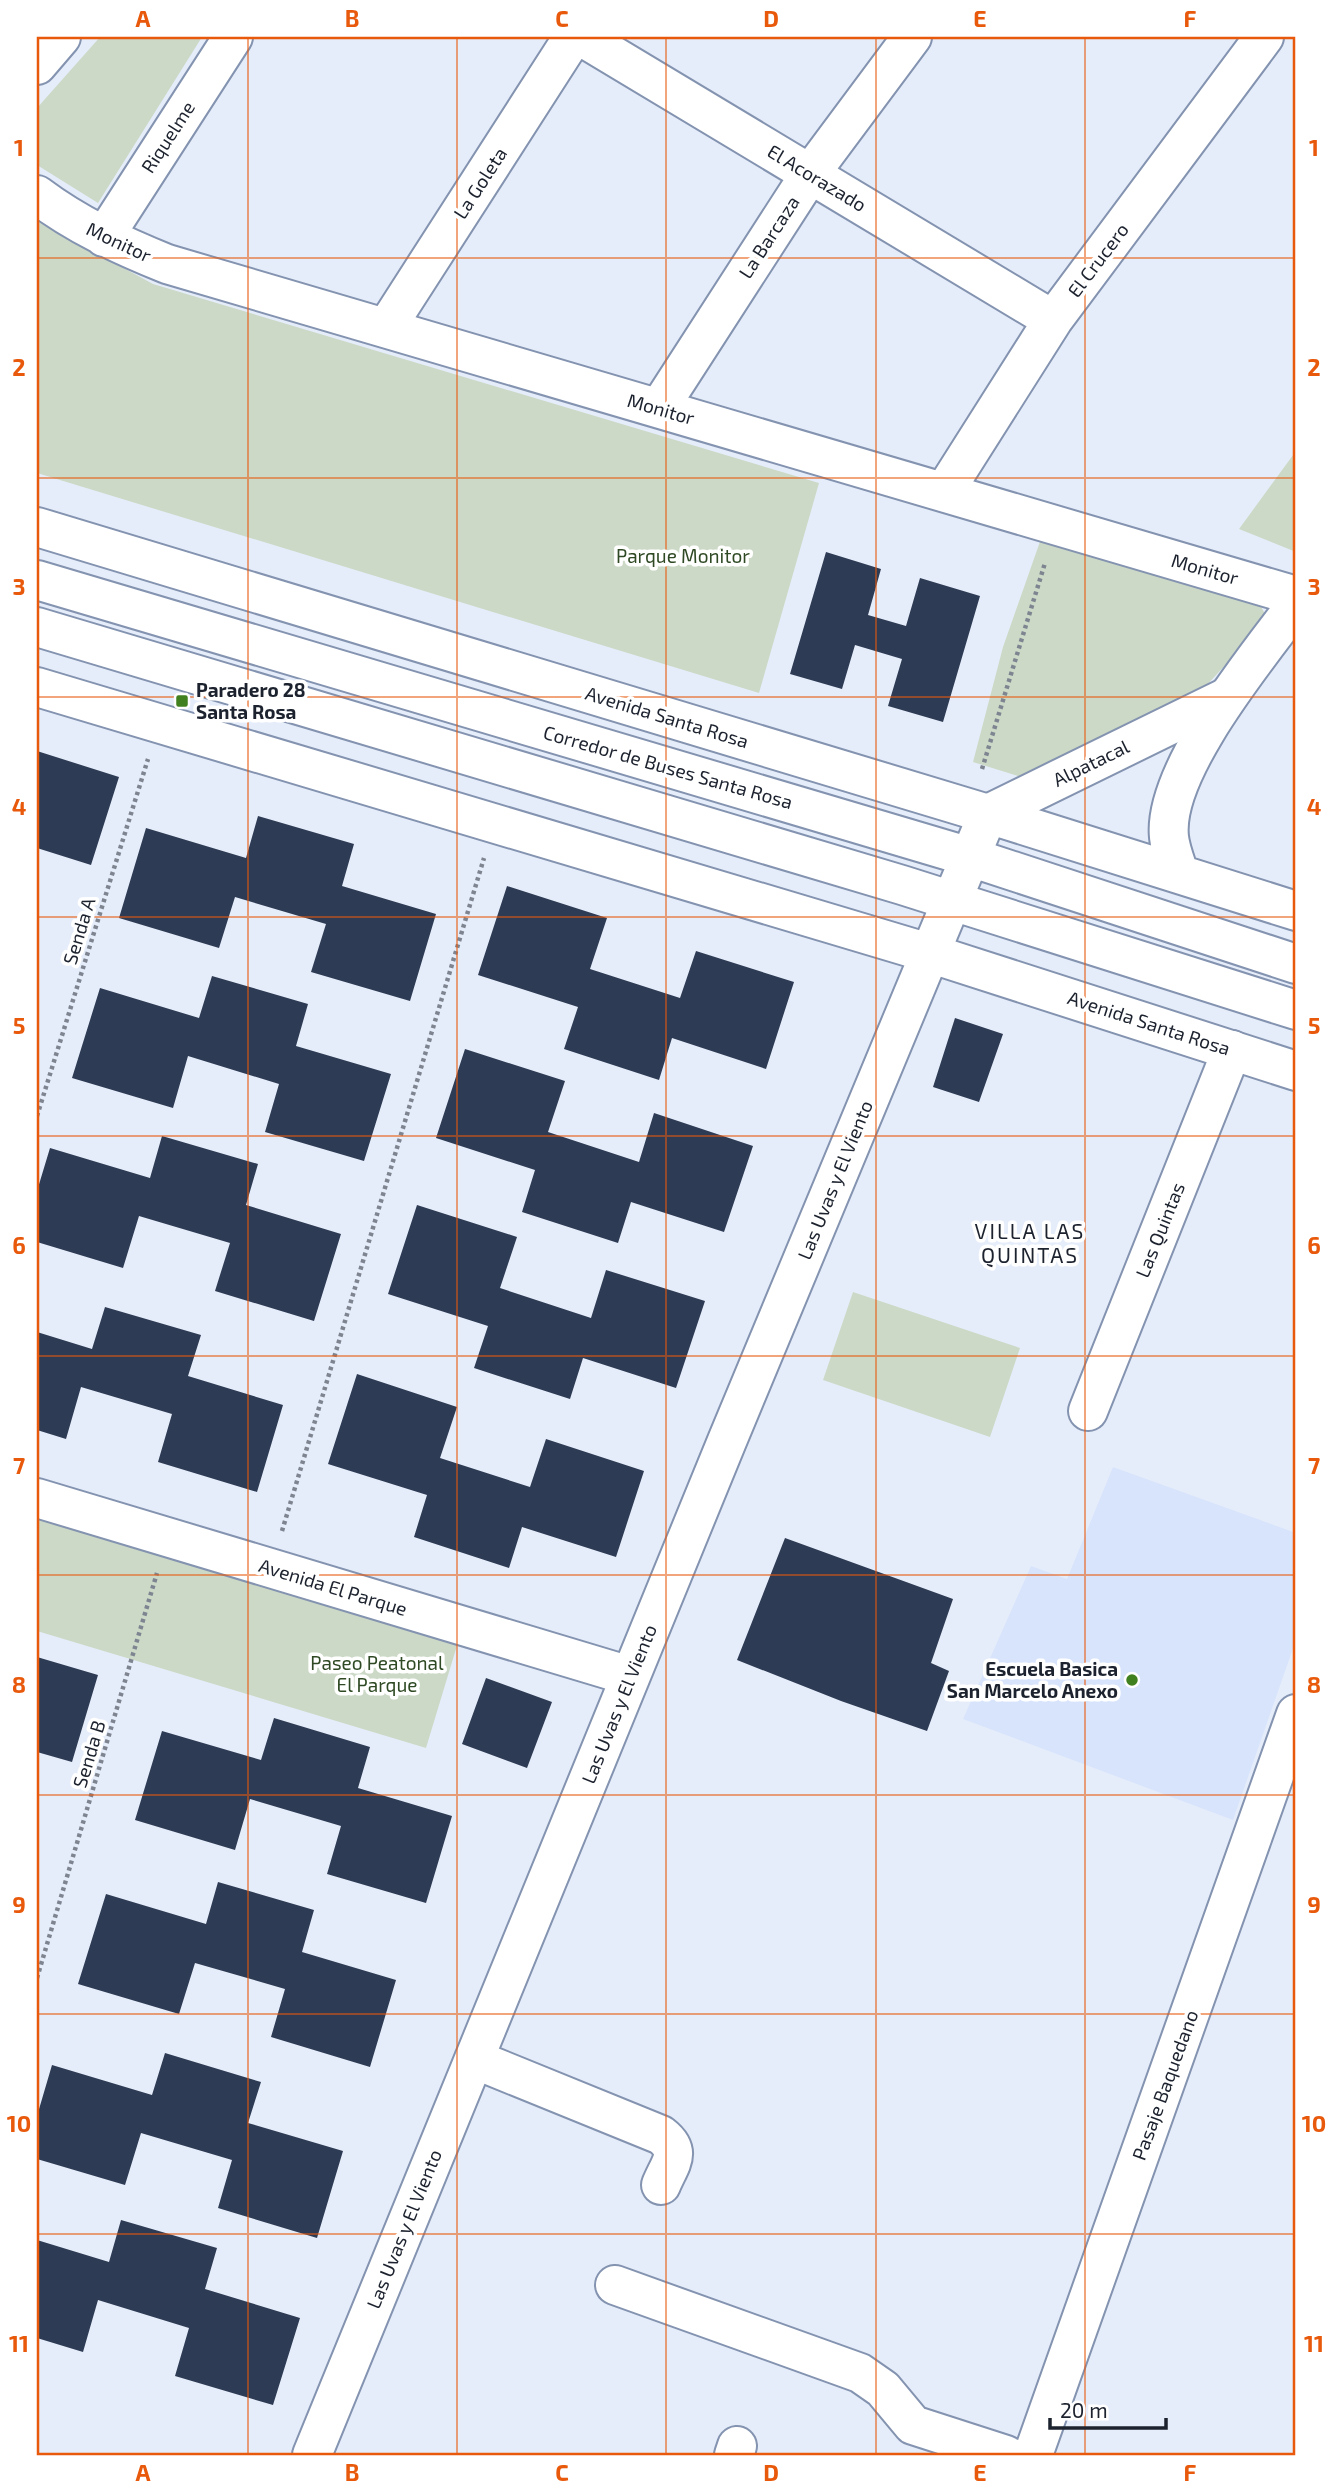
<svg xmlns="http://www.w3.org/2000/svg" width="1333" height="2492" viewBox="0 0 1333 2492" font-family="'Exo 2',sans-serif">
<rect width="100%" height="100%" fill="#e6edfa"/>
<path fill="#d8e4fc" d="M1113,1467L1296,1533V1640L1233,1820L963,1719L1031,1566L1067,1579Z"/>
<path fill="#ccd9c7" d="M100,37H202L98,203L37,165V108Z
M37,221L153,284L819,483L759,693L37,473Z
M1296,451V552L1239,529Z
M1043,533L1259,603L1264,612V623L1205,687L1024,778L973,762L1003,647Z
M853,1292L1020,1348L990,1437L823,1380Z
M37,1512L459,1639L426,1748L37,1631Z"/>
<path fill="#2d3b54" d="M826,552L881,569L868,615L906,626L920,578L980,596L943,722L888,706L902,659L855,645L842,689L790,674Z
M37,751L119,777L91,865L37,848Z
M258,816L354,844L342,886L436,914L410,1001L311,972L326,924L235,897L219,948L119,918L146,828L246,858Z
M507,886L607,918L590,969L680,998L696,951L794,982L766,1069L672,1038L659,1080L564,1049L578,1007L478,975Z
M212,976L308,1004L296,1046L391,1074L364,1161L265,1132L279,1084L188,1056L173,1108L72,1078L100,988L199,1018Z
M955,1018L1003,1034L979,1102L933,1087Z
M465,1049L565,1081L548,1132L639,1162L654,1113L753,1146L724,1232L631,1202L618,1243L522,1212L535,1170L436,1138Z
M162,1136L258,1164L246,1205L341,1234L314,1321L215,1291L230,1243L139,1216L123,1268L37,1242V1191L50,1148L150,1178Z
M417,1205L517,1237L500,1288L591,1318L606,1270L705,1301L676,1388L583,1358L570,1399L474,1368L488,1326L388,1294Z
M105,1307L201,1335L188,1376L283,1405L257,1492L158,1462L172,1414L81,1387L66,1439L37,1430V1332L92,1349Z
M357,1374L457,1407L440,1458L530,1487L546,1439L644,1471L616,1557L522,1527L509,1568L414,1537L427,1495L328,1464Z
M785,1538L953,1599L931,1663L949,1671L927,1731L841,1701L737,1660Z
M37,1657L98,1675L72,1762L37,1752Z
M486,1678L552,1702L527,1768L462,1744Z
M274,1718L370,1747L358,1788L452,1816L426,1903L327,1874L341,1826L250,1799L235,1850L135,1820L162,1731L261,1760Z
M218,1882L314,1910L302,1952L396,1980L370,2067L271,2037L285,1989L195,1963L179,2014L78,1984L106,1894L206,1924Z
M165,2053L261,2082L248,2123L343,2151L317,2238L218,2208L232,2160L141,2133L125,2185L37,2159V2116L52,2065L152,2095Z
M121,2220L217,2248L205,2289L300,2318L273,2405L175,2376L189,2328L98,2300L83,2352L37,2338V2240L109,2262Z"/>
<g fill="none" stroke-linecap="round" stroke-linejoin="round">
<g stroke="#8393b0" stroke-width="42">
<path id="minor" d="M582,37L1053,320
M37,65L61,37
M37,195C77,225 120,245 167,264L1296,596
M104,237L233,37
M386,328L573,37
M659,408L810,174L912,37
M944,492L1053,320L1264,37
M37,580L970,857L1296,964
M37,627L902,885L1296,1010
M1088,1411L1232,1050
M37,1498L630,1676
M474,2059L661,2135C683,2152 670,2163 661,2185
M615,2285L860,2373L883,2389L913,2425L1006,2455
M312,2455L727,1441L988,814L1227,697
M734,2455L737,2446
M1033,2455L1296,1714"/>
</g>
<g stroke="#8393b0" stroke-width="42">
<path id="major" d="M37,527L988,814L1296,911
M37,687L929,953L1296,1071
M1179,873C1175,861 1170,848 1169,837C1162,771 1258,656 1296,605"/>
</g>
<path stroke="#7e8591" stroke-width="4.5" stroke-dasharray="3.5 3.5" stroke-linecap="butt" d="M982,769L1045,563
M37,1116L148,759
M282,1531L484,858
M37,1978L157,1573"/>
<use href="#minor" stroke="#fff" stroke-width="38"/>
<use href="#major" stroke="#fff" stroke-width="38"/>
</g>
<path fill="none" stroke="#e8590c" stroke-width="2" stroke-opacity="0.55" d="M248,37V2455M457,37V2455M666,37V2455M876,37V2455M1085,37V2455M37,258H1296M37,478H1296M37,697H1296M37,917H1296M37,1136H1296M37,1356H1296M37,1575H1296M37,1795H1296M37,2014H1296M37,2234H1296"/>
<g fill="#41801f" stroke="#fff" stroke-width="2.5">
<rect x="175" y="694" width="14" height="14" rx="3.5"/>
<circle cx="1132" cy="1680" r="7"/>
</g>
<g text-anchor="middle" stroke-width="7" stroke-linejoin="round" paint-order="stroke">
<g font-size="19" fill="#1c222e" stroke="#fff">
<text transform="translate(168 137) rotate(-57)" y="7">Riquelme</text>
<text transform="translate(817 178) rotate(31)" y="7">El Acorazado</text>
<text transform="translate(480 183) rotate(-57)" y="7">La Goleta</text>
<text transform="translate(769 237) rotate(-57)" y="7">La Barcaza</text>
<text transform="translate(119 242) rotate(25)" y="7">Monitor</text>
<text transform="translate(1098 260) rotate(-53)" y="7">El Crucero</text>
<text transform="translate(661 409) rotate(16)" y="7">Monitor</text>
<text transform="translate(1205 569) rotate(16)" y="7">Monitor</text>
<text transform="translate(667 717) rotate(17)" y="7">Avenida Santa Rosa</text>
<text transform="translate(1091 763) rotate(-26)" y="7">Alpatacal</text>
<text transform="translate(668 767) rotate(16)" y="7">Corredor de Buses Santa Rosa</text>
<text transform="translate(79 931) rotate(-73)" y="7">Senda A</text>
<text transform="translate(1149 1023) rotate(18)" y="7">Avenida Santa Rosa</text>
<text transform="translate(835 1180) rotate(-68)" y="7">Las Uvas y El Viento</text>
<text transform="translate(1160 1230) rotate(-68)" y="7">Las Quintas</text>
<text transform="translate(333 1587) rotate(17)" y="7">Avenida El Parque</text>
<text transform="translate(619 1704) rotate(-68)" y="7">Las Uvas y El Viento</text>
<text transform="translate(89 1754) rotate(-73)" y="7">Senda B</text>
<text transform="translate(1165 2085) rotate(-70)" y="7">Pasaje Baquedano</text>
<text transform="translate(404 2229) rotate(-68)" y="7">Las Uvas y El Viento</text>
</g>
<g font-size="19" fill="#2e4923" stroke="#fff">
<text x="683" y="563">Parque Monitor</text>
<text x="377" y="1670">Paseo Peatonal<tspan x="377" dy="22">El Parque</tspan></text>
</g>
<g font-size="19" font-weight="bold" fill="#1c222e" stroke="#fff" text-anchor="start">
<text x="196" y="697">Paradero 28<tspan x="196" dy="22">Santa Rosa</tspan></text>
<text x="1118" y="1676" text-anchor="end">Escuela Basica<tspan x="1118" dy="22">San Marcelo Anexo</tspan></text>
</g>
<g font-size="21" letter-spacing="2" fill="#1c222e" stroke="#fff">
<text x="1030" y="1239">VILLA LAS<tspan x="1030" dy="24">QUINTAS</tspan></text>
</g>
</g>
<rect width="1333" height="2492" fill="none" stroke="#ffffff" stroke-width="77"/>
<path d="M1050 2418v10h116v-10" fill="none" stroke="#1c222e" stroke-width="3.5"/>
<text x="1060" y="2418" font-size="21" fill="#1c222e" stroke="#ffffff" stroke-width="5" paint-order="stroke">20 m</text>
<rect x="38" y="38" width="1256" height="2416" fill="none" stroke="#e8590c" stroke-width="2.5"/>
<g font-size="23" text-anchor="middle" font-weight="bold" fill="#e8590c">
<text x="143" y="27">A</text>
<text x="352" y="27">B</text>
<text x="562" y="27">C</text>
<text x="771" y="27">D</text>
<text x="980" y="27">E</text>
<text x="1190" y="27">F</text>
<text x="19" y="156">1</text>
<text x="1314" y="156">1</text>
<text x="19" y="376">2</text>
<text x="1314" y="376">2</text>
<text x="19" y="595">3</text>
<text x="1314" y="595">3</text>
<text x="19" y="815">4</text>
<text x="1314" y="815">4</text>
<text x="19" y="1034">5</text>
<text x="1314" y="1034">5</text>
<text x="19" y="1254">6</text>
<text x="1314" y="1254">6</text>
<text x="19" y="1474">7</text>
<text x="1314" y="1474">7</text>
<text x="19" y="1693">8</text>
<text x="1314" y="1693">8</text>
<text x="19" y="1913">9</text>
<text x="1314" y="1913">9</text>
<text x="19" y="2132">10</text>
<text x="1314" y="2132">10</text>
<text x="19" y="2352">11</text>
<text x="1314" y="2352">11</text>
<text x="143" y="2481">A</text>
<text x="352" y="2481">B</text>
<text x="562" y="2481">C</text>
<text x="771" y="2481">D</text>
<text x="980" y="2481">E</text>
<text x="1190" y="2481">F</text>
</g>
</svg>
